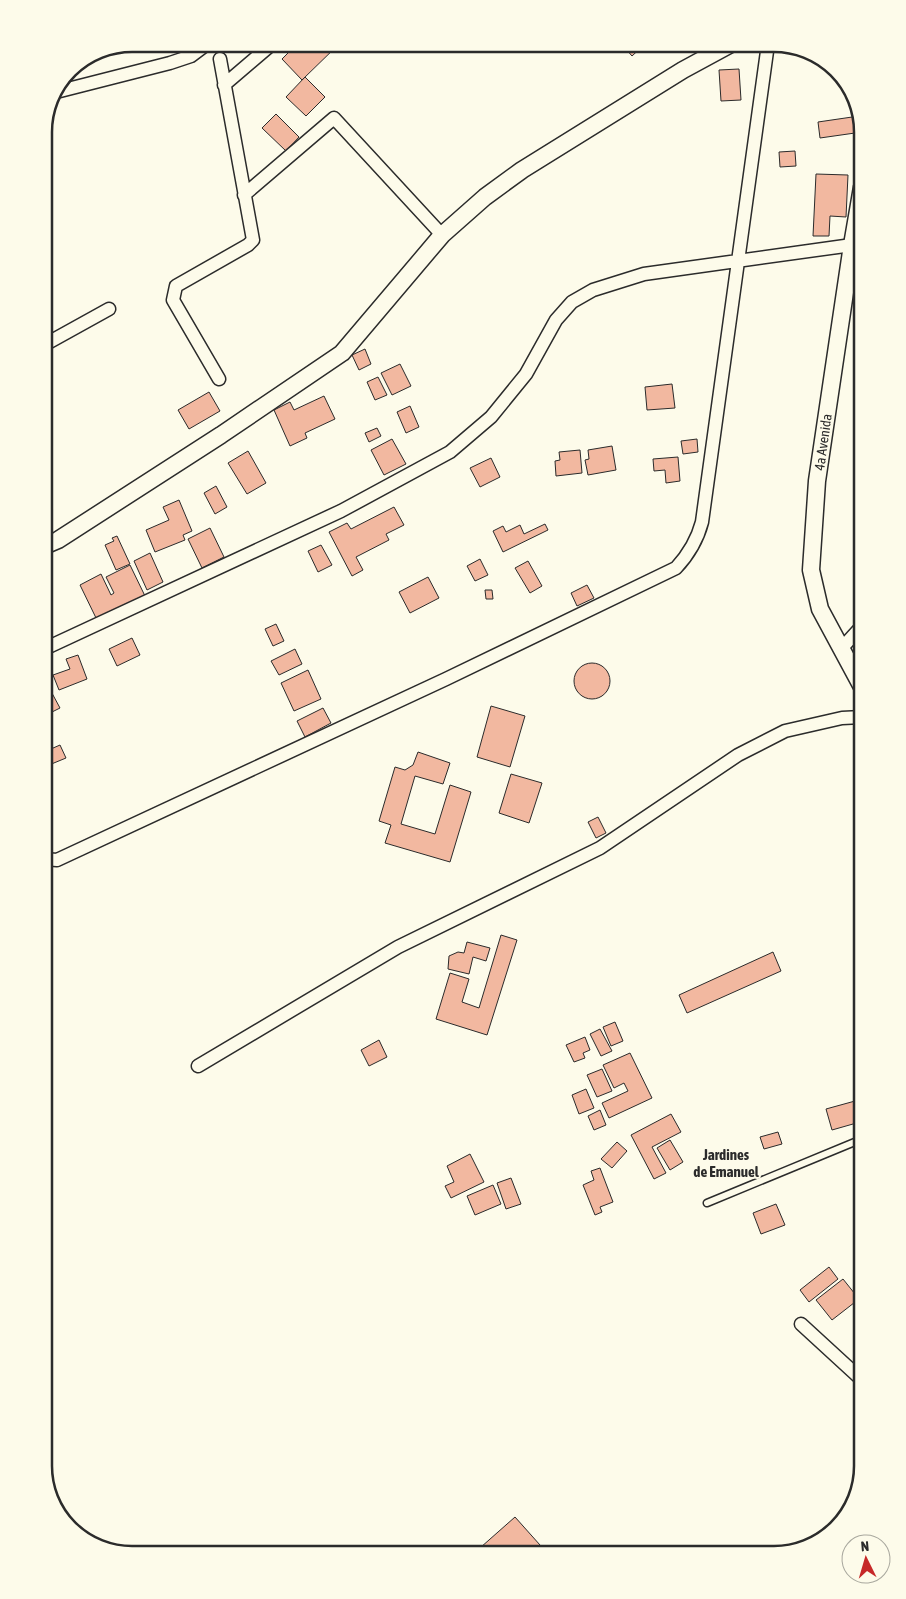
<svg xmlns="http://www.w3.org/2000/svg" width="906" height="1599" viewBox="0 0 906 1599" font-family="'Asap Condensed',sans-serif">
<rect width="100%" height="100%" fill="#fdfbea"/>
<path fill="#f2b8a0" stroke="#2b2b2b" d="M297,44H339L302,80L282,59Z
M629,44H645L632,56L625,48Z
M739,69L741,100L721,101L719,70Z
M305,77L325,97L306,116L286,97Z
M276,114L299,137L286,151L262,128Z
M859,116L862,132L820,138L818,122Z
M795,151L796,166L780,167L779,152Z
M816,174L848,175L846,217L830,216L829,236H813Z
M365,349L371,364L359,370L352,355Z
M400,364L411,386L392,395L381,373Z
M378,377L387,395L375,400L367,382Z
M672,384L675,408L647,410L645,387Z
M209,392L220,411L189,429L178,410Z
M324,396L335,419L305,433L307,438L290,446L274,410L290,402L294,410Z
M410,406L419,427L406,433L397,412Z
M377,428L381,436L369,442L365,433Z
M392,439L406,464L384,475L371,450Z
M697,439L698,452L683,454L681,441Z
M612,446L616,470L588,475L585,460L589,459L588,450Z
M580,450L582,473L556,476L555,461L560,460L559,452Z
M248,451L266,483L247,494L228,463Z
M678,457L680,481L666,483L665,470L654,471L653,459Z
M491,458L500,477L480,487L470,468Z
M216,486L227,507L215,514L204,493Z
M179,500L192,531L183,535L185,540L155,552L146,530L169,520L163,507Z
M394,507L404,525L386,534L389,540L356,557L363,570L352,576L329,532L347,523L351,529Z
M545,524L548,530L503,552L493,531L503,526L506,532L520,525L524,534Z
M210,528L224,557L202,568L188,539Z
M117,536L130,564L116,570L105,545L114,541L112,538Z
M321,545L332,565L318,572L308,551Z
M150,553L163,582L147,590L134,561Z
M480,559L488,575L475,581L467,566Z
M528,561L542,586L530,593L515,568Z
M130,565L145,596L97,620L80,585L101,574L111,595L114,593L106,577Z
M428,577L439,598L410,613L399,592Z
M587,585L594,598L577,606L571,593Z
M485,590H492L493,599H486Z
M276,624L284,641L273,646L265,629Z
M132,638L140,655L117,666L109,649Z
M295,649L302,664L279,675L271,661Z
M78,655L87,679L59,690L53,675L70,669L66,659Z
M574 681a18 18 0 1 1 36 0a18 18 0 1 1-36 0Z
M308,670L321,699L294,711L281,683Z
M46,682L60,708L44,716V683Z
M491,706L525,716L510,767L477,757Z
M323,708L331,723L305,737L297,721Z
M60,745L66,758L49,765L44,752Z
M418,752L450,763L443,784L415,776L401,824L435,834L450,785L471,792L450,862L385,843L391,825L379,821L395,767L405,770L413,765Z
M511,774L542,783L529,823L499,813Z
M598,817L606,833L596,838L588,822Z
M501,935L517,940L487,1035L436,1019L450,973L469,979L462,1002L479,1008Z
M467,942L490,948L486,961L473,957L469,974L448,969L449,956L458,952L464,953Z
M773,952L781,971L687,1013L679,995Z
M615,1022L623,1041L611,1046L603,1027Z
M600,1029L612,1051L601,1056L590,1034Z
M585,1037L590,1050L583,1053L585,1058L574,1062L566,1045Z
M379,1040L387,1057L369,1066L361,1050Z
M630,1053L652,1098L609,1118L602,1103L628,1091L624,1083L614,1088L603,1065Z
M602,1069L612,1091L597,1097L587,1075Z
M586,1089L594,1108L579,1114L572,1095Z
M855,1101L860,1122L832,1130L826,1109Z
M600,1110L606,1125L594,1130L588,1116Z
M671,1114L681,1132L652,1147L666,1173L654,1179L631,1135Z
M778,1132L782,1144L764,1149L760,1137Z
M670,1140L683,1162L670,1170L657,1148Z
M617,1142L627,1151L612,1168L601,1159Z
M470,1154L484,1182L451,1198L445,1186L454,1182L447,1166Z
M600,1168L613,1202L600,1207L602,1212L595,1215L583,1185L594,1180L591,1171Z
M511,1178L521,1204L506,1209L497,1183Z
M493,1185L501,1204L475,1215L467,1196Z
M776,1204L785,1225L761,1234L753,1213Z
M829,1267L838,1279L809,1302L800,1290Z
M843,1279L859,1299L832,1320L816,1300Z
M515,1517L540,1545L529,1555H472Z"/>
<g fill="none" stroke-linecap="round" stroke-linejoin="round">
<g stroke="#2b2b2b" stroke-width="9">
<path id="service" d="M707,1203L862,1139"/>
</g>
<g stroke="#2b2b2b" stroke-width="15">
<path id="minor" d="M224,85L272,44
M60,91L170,63L191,56L207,44
M244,195L334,118L442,235
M44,345L109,309
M219,379L173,300L176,286L248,245L253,240L220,59
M44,649L341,511L450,452L491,417L526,374L556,320L572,302L593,290L644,274L852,245
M841,649L862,626
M44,859L57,860L446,679L676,568C689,554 697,541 702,522L768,44
M198,1066L398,947L600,848L738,755L785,731L842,718L862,717
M801,1324L862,1380"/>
</g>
<g stroke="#2b2b2b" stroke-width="19">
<path id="tertiary" d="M44,546L58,540L221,435L342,353L442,235L485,197L522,170L683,70L731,44
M862,687L820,609L811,570L817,481L852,245L862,187"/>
</g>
<use href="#service" stroke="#fdfbea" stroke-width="6"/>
<use href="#minor" stroke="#fdfbea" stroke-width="12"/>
<use href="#tertiary" stroke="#fdfbea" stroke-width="16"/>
</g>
<g text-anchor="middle" stroke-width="4" stroke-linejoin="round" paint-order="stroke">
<g font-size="14" fill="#2b2b2b" stroke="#fdfbea">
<text transform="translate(823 442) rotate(-82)" y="5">4a Avenida</text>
</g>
<g font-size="15" font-weight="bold" fill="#2b2b2b" stroke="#fdfbea">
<text x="726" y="1160">Jardines<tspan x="726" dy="17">de Emanuel</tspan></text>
</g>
</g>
<path d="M0 0H906V1599H0ZM132 52H774A80 80 0 0 1 854 132V1466A80 80 0 0 1 774 1546H132A80 80 0 0 1 52 1466V132A80 80 0 0 1 132 52Z" fill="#fdfbea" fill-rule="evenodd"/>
<path fill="none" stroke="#2b2b2b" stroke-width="2.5" d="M132 52H774A80 80 0 0 1 854 132V1466A80 80 0 0 1 774 1546H132A80 80 0 0 1 52 1466V132A80 80 0 0 1 132 52Z"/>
<g transform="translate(866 1559) rotate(355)"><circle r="24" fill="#fdfbea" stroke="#a9a89e"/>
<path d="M0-4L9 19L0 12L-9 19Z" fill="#c62828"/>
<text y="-8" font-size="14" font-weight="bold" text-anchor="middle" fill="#2b2b2b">N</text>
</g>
</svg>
